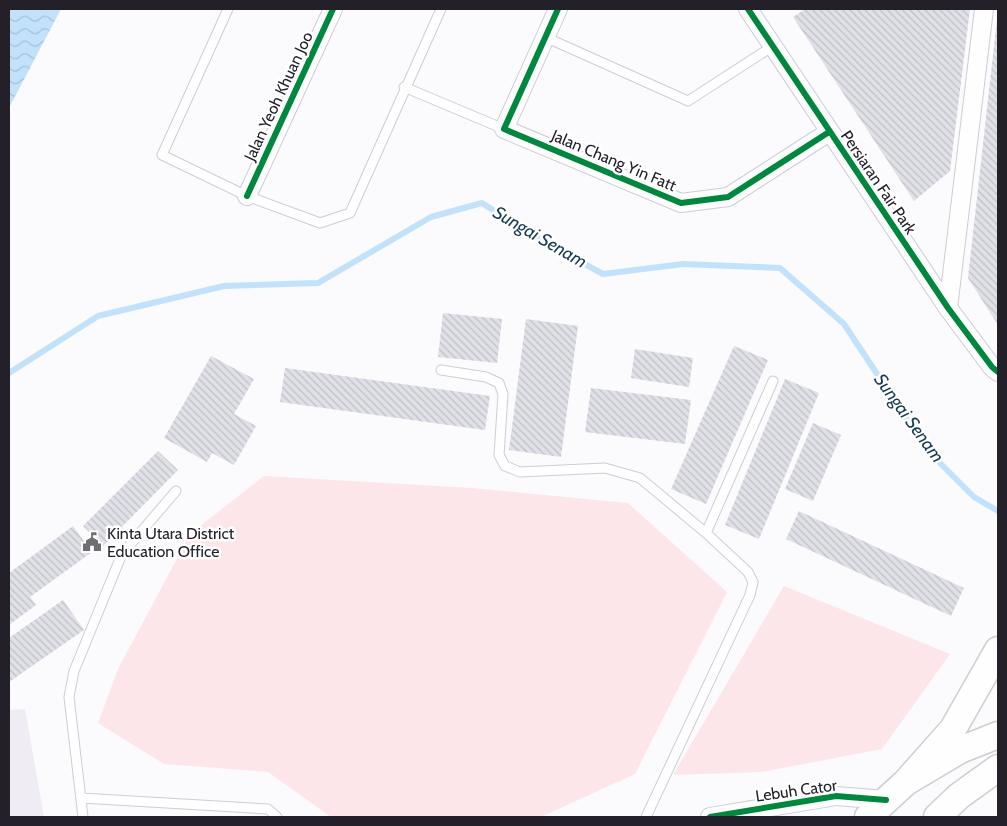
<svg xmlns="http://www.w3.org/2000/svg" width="1007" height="826" viewBox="0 0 1007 826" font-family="Cabin,sans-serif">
<defs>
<pattern id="water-waves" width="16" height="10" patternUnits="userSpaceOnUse" patternTransform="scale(1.25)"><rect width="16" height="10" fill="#c1e2fa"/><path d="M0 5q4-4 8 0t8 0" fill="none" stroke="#a6c2d6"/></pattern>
<pattern id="building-back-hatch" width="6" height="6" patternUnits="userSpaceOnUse" patternTransform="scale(1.25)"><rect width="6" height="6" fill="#e0e0e7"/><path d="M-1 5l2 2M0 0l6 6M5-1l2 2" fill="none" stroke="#c0c0c6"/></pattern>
</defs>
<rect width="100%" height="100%" fill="#fbfafd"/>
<path fill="#f0ecf4" d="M25,709L44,817H9V710Z"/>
<path fill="#fde6e9" d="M264,476L472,488L628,503L727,592L635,774L541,817H331L268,772L164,764L98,723L118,669L190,534Z
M784,586L950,654L882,749L762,772L673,775Z"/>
<path fill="url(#water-waves)" d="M9,9H61L9,108Z"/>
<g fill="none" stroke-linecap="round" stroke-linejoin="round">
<path stroke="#c1e2fa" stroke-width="6" d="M9,373L98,316L224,286L318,283L431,217L482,203L535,237L603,274L683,264L780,268L844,324L928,451L974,497L998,511"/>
</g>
<path fill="url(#building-back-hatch)" d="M805,9H970L950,171L914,201L793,17Z
M997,19H998V325L968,278Z
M443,313L502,319L497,363L438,357Z
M526,319L578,326L561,457L509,450Z
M734,346L768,360L706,504L671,489Z
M635,349L693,358L689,387L631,378Z
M211,356L254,379L234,414L256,426L234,465L212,453L207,462L164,438Z
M285,368L490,396L485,430L280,402Z
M785,379L819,393L759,539L725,525Z
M591,388L691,400L685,444L585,432Z
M813,423L841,435L813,501L785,489Z
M158,451L178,470L103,546L83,526Z
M799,511L964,588L951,616L786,539Z
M73,526L92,552L30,597L36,605L9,625V573Z
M63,600L84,630L9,682V638Z"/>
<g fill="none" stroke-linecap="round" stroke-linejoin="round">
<g stroke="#cfccd3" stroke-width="11">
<path id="service" d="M228,9L162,155L247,196L320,223L350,213L441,9
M545,37L688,101L773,46
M404,87L504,129
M441,370L486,377L499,383L503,394L499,455L505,466L520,472L605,468L640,478L706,533L748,572L753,582L750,595L646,817
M706,533L773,381
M81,798L268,809L277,817
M83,817L69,697L74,671L122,554L176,491"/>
</g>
<g stroke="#cfccd3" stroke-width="20">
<path id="minor" d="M558,9L504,129L681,203L728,197L829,132
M748,9L948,308L992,367L998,372
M247,196L333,9
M948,308L984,9
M710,817L836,796L886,800"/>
</g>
<g stroke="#cfccd3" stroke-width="29">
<path id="secondary" d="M906,782L953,729L998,650
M868,817L906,782L960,750L998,735
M937,817L959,796L998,768"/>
</g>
<use href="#service" stroke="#fefeff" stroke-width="9"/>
<use href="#minor" stroke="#fefeff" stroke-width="18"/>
<use href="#secondary" stroke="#fefeff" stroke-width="26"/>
<g stroke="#fff" stroke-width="9">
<path id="cycleway" d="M558,9L504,129L681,203L728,197L829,132
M748,9L948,308L992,367L998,372
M247,196L333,9
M710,817L836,796L886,800"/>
</g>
<use href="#cycleway" stroke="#00873e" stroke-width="6"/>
</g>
<defs>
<g id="civic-bare" transform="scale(1.5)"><path d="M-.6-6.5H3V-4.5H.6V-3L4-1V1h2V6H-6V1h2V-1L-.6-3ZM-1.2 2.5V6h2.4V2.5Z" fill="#6f6c73" stroke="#fff" stroke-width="2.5" paint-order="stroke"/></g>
</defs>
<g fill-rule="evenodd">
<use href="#civic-bare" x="92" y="542"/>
</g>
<g text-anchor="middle" stroke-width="5" stroke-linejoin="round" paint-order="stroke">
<g font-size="16" fill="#242029" stroke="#fff">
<text transform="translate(278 96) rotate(-65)" y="6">Jalan Yeoh Khuan Joo</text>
<text transform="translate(614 160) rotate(23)" y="6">Jalan Chang Yin Fatt</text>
<text transform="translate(879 182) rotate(56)" y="6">Persiaran Fair Park</text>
<text transform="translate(796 790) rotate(-8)" y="6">Lebuh Cator</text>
</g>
<g font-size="16" fill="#242029" stroke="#fff" text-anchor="start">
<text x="107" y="539">Kinta Utara District<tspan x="107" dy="18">Education Office</tspan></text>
</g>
<g font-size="18" font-style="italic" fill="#143b51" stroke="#fff">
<text transform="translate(540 237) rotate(30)" y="6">Sungai Senam</text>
<text transform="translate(909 418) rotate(54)" y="6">Sungai Senam</text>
</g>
</g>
<rect width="1007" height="826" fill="none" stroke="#242029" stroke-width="20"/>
</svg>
